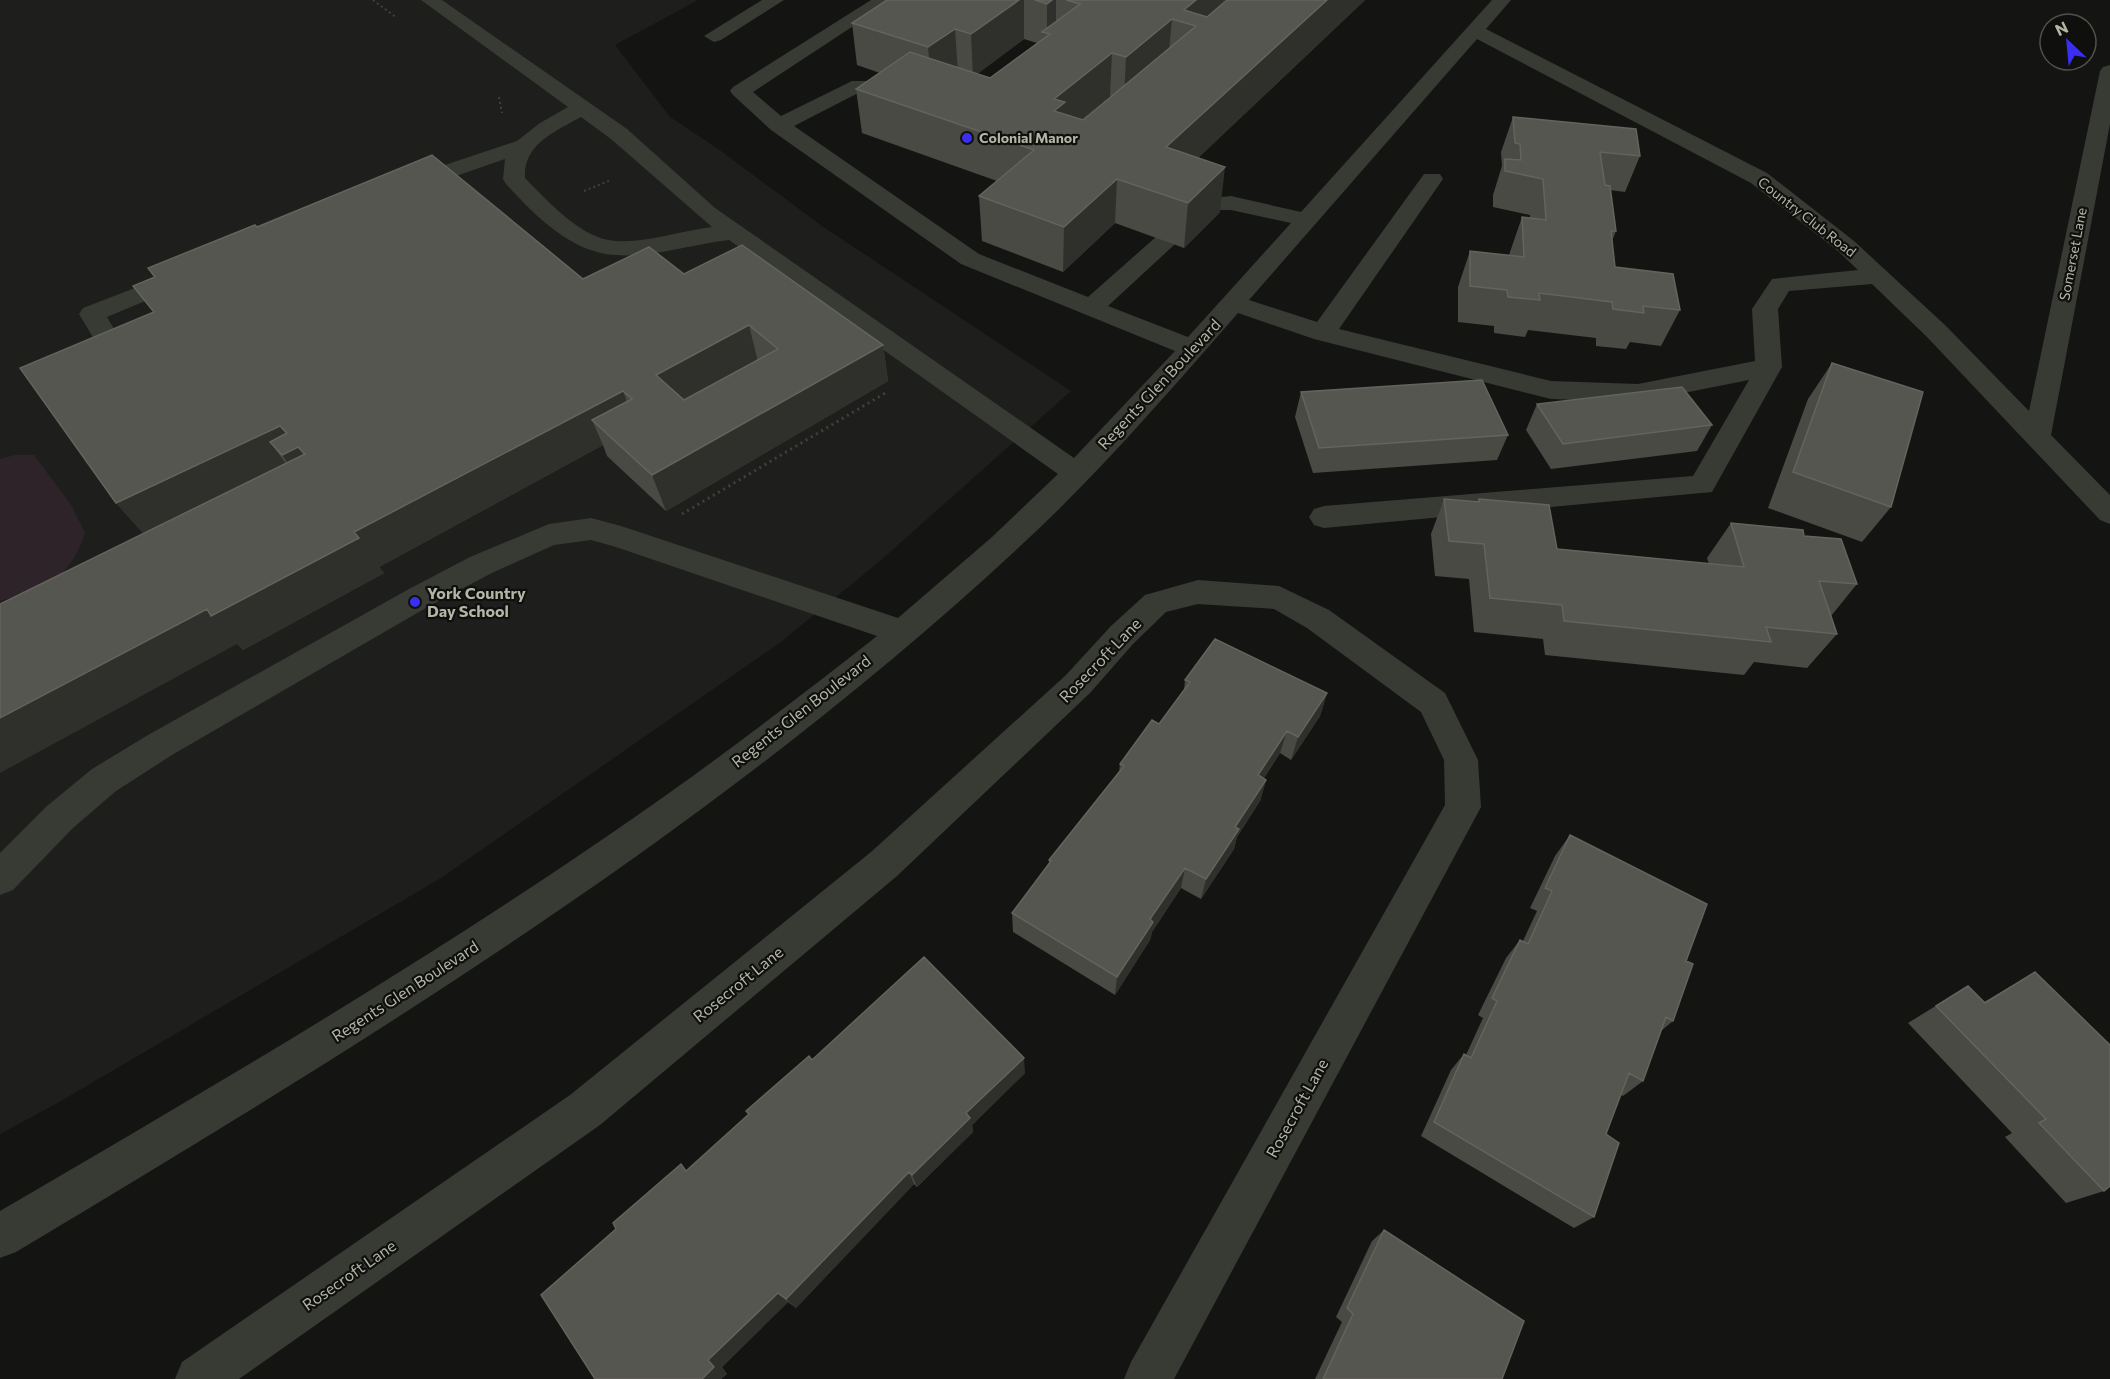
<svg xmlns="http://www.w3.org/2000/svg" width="2110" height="1379" viewBox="0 0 2110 1379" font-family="Commissioner,sans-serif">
<rect width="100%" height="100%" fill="#141513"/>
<path fill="#1e1f1c" d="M0,0H698L615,45L670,117L721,151L822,226L1071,391L880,561L781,642L441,878L61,1101L0,1134Z"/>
<path fill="#2d2328" d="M15,455H34L71,505L85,533C69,581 45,588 0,601V459Z"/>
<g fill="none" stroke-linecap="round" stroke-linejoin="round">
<path stroke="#40413a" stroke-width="2" stroke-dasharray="2 3" stroke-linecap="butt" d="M373,0L397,18
M499,97L502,113
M584,191L611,180"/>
<path stroke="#40413a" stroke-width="3" stroke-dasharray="2 4" stroke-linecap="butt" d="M682,514L887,392"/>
<path fill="#383a34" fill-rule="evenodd" d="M421,0H442L627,129L715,208L1074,458L1175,351L961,264L771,130L733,95L730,91L733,87L871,0H893L753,92L781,116L852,81H866L869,85L866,89L794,126L979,254L1088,297L1157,236H1173L1177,241L1173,246L1108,306L1188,337L1291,223L1231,210H1194L1191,205L1194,200L1231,196L1301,212L1492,0H1511L1486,29L1767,173L1854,241L1945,325L2029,411L2100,71L2103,67L2110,65V124L2051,435L2110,495V524L2100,520L1927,337L1872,284L1789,291L1778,309L1782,367L1712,492L1324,528L1314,525L1309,517L1314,509L1324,506L1693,476L1749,380L1638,402L1551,399L1314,339L1238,313C1167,394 1095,478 1015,551C715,829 365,1043 16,1252L0,1258V1211C214,1086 428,961 632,819C716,761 797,699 877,636L616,547L591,540L554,545L492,573L431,605L172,755L116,791L73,828L13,890L0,895V853L47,806L92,769L148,735L409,589L470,557L549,524L591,518L621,526L898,618L992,537L1058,474L729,240C692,244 652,258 615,255C570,252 535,215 506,184L503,179L505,159L416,190H400L397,185L400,180L517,141L540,123L568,107ZM1477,39L1751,183L1838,251L1858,270L1772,279L1752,309L1755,361L1638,384L1551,381L1339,329L1443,179L1440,174H1424L1317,322L1249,300ZM581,117L611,139L712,227C680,231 647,243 615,241C580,238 548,201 525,178C523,144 556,131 581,117Z
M762,0H784L721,40L714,42L704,36Z
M179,271L188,273L191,278L188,283L107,317L131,358L127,364L118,366L109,364L79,314L83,308Z
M1198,580L1279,586L1329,610L1445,693L1478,760L1481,807L1174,1379H1124L1131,1362L1445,805L1444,760L1421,712L1307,628L1274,609L1198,604L1166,612L1133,644L1090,693L897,876L600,1125L239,1379H175L182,1362L570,1095L871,852L1066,675L1111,626L1145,595Z"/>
</g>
<path fill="#494a44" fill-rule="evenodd" d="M887,0H1225L1222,4L1365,0L1198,158L1220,212L1184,248L1115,223L1063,272L982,241L979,196L997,181L862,133L856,89L880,73L857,65L852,23ZM1024,39L1037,43L990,78L977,74ZM1110,96H1111L1083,120H1082Z
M1513,117L1640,156L1625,192L1610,190L1616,231L1612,241L1615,267L1680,310L1661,346L1630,342L1626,349L1596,346V338L1528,330L1525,337L1494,333V326L1458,322V287L1470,251L1509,255L1522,217L1530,218V215L1493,207V195L1502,166L1501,152Z
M257,227L583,279L684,274L883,345L888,381L666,511L607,456L603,445L379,567L384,573L243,650L144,534L116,503L153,312L133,286L154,277L148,268Z
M1832,363L1891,507L1862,542L1768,508L1808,399Z
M1301,392L1508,435L1497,460L1313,473L1295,417Z
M1537,404L1712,425L1697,451L1551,469L1526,430Z
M1444,499L1477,502L1479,499L1557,549L1709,564L1707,558L1731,523L1804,536L1857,584L1831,616L1837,634L1807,668L1754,662L1744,675L1545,655L1543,639L1474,632L1469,579L1435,576L1431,534Z
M1185,680L1327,693L1320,716L1291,760L1280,753L1264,778L1266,780L1260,801L1237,837L1234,849L1201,899L1181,888L1152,932L1150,940L1115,995L1013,932L1012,913L1049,864V860L1119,772L1120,764L1159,724L1184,690Z
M1570,835L1686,961L1673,1021L1661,1031L1643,1081L1623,1096L1621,1095L1606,1134L1594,1217L1574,1228L1421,1136L1451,1070L1464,1054L1466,1055L1483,1018L1478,1015L1506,958L1520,940L1523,941L1537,911L1530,908L1555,856Z
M2035,972L2104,1191L2066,1203L2005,1137L2012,1133L1908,1023L1968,986L1984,1002Z
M812,1060L1025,1073L972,1125L973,1132L917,1187L914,1184L796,1308L788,1302L722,1367L727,1374L721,1379L687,1170L749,1115L746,1111Z
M1384,1230L1502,1379H1315L1342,1322L1336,1317L1372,1241Z"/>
<path fill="#2f302c" d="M1019,0H1024V39L973,77L971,34Z
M1052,0H1056V40L1050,34L1047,33V4Z
M1196,0H1225L1223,2L1221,18L1196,26L1184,10Z
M1327,0H1365L1162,192L1166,147Z
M1172,19L1168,62L1124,100L1126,57Z
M955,29L958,72L932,90L928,47Z
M1112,53L1110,96L1064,134L1054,155V99Z
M1225,167L1220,212L1184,248L1188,203Z
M1117,179L1115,223L1063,272L1064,227Z
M749,325L758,362L669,411L656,375Z
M883,345L888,381L666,511L652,475Z
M623,391L636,427L592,420L603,445L379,567L384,573L243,650L237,644L0,773V718Z
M280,426L296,448L298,447L323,483L307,490L282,455L270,442L290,469L148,539L116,503Z
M1327,693L1320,716L1291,760L1298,737Z
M1287,731L1280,753L1252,796L1258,775Z
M1266,780L1260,801L1237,837L1234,849L1201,899L1206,879L1235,827Z
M1185,868L1181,888L1152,932L1150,940L1115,995L1117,977L1150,919Z
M1024,1058L1025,1073L972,1125L973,1132L917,1187L912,1175L966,1113Z
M909,1172L914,1184L796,1308L786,1299Z
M778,1293L788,1302L722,1367L727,1374L721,1379H702L708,1360Z"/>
<path fill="#55564f" stroke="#64645c" stroke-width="1.5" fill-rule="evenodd" d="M887,0H1019L971,34L955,29L928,47L852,23Z
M1035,0H1052L1047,4Z
M1066,0H1196L1184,10L1207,17L1227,0H1327L1166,147L1225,167L1188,203L1117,179L1064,227L979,196L1034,150L856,89L910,52L990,78L1050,34L1042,32L1080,4ZM1172,19L1196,26L1083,120L1054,111L1065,102L1054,99L1112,53L1126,57Z
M1513,117L1636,129L1640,156L1600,152L1605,185L1610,186L1616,231H1611L1615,267L1673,274L1680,310L1643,306L1644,313L1613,309L1612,302L1539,293L1540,300L1508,297L1507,290L1470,286V251L1524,257L1522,217L1546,220L1543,179L1505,171V159L1521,160L1520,144L1515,143Z
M432,155L583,279L649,247L684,274L742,245L883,345L652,475L592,420L632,399L623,391L354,532L359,538L211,616L207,609L0,718V604L305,454L298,447L282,455L270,442L287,433L280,426L116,503L20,368L154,312L133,286L155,277L148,268L255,225L257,227ZM749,325L778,349L684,400L656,375Z
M1832,363L1923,392L1891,507L1793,472Z
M1482,380L1508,435L1319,448L1301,392Z
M1682,387L1712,425L1563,444L1537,404Z
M1444,499L1479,502V499L1549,505L1557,549L1744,567L1731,523L1803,530L1804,536L1841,539L1857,584L1819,581L1837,634L1766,627L1771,642L1564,621L1562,605L1490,598L1484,544L1449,541Z
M1215,639L1327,693L1298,737L1287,731L1258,775L1266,780L1235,827L1239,829L1206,879L1185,868L1150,919L1153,922L1117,977L1012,913L1051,861L1049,860L1124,766L1120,764L1152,720L1159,724L1190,682L1185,680Z
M1570,835L1707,904L1686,961L1693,964L1673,1021L1666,1017L1643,1081L1629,1073L1606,1134L1619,1143L1594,1217L1434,1122L1464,1054L1471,1058L1497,1001L1492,998L1520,940L1528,944L1552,891L1545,888Z
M924,957L1024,1058L966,1113L970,1118L912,1175L909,1172L786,1299L778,1293L708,1360L714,1367L702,1379H595L541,1295L616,1229L613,1223L681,1164L686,1171L749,1114L746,1111L809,1056L812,1060Z
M2035,972L2110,1045V1186L2104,1191L2039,1123L2046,1119L1936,1006L1968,986L1985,1003Z
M1384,1230L1524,1321L1502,1379H1323L1353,1314L1347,1308Z"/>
<g fill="#3a2ff0" stroke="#0f100e" stroke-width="2">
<circle cx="967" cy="138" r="6"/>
<circle cx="415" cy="602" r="6"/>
</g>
<g text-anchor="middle" stroke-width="4.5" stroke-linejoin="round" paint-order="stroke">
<g font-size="14" font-weight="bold" fill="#b4b5a5" stroke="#0f100e" text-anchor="start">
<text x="979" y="143">Colonial Manor</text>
</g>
<g font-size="14" fill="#b4b5a5" stroke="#0f100e">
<text transform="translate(1807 217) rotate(38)" y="5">Country Club Road</text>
<text transform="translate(2073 254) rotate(-79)" y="5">Somerset Lane</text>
</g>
<g font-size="16" fill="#b4b5a5" stroke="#0f100e">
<text transform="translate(1159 384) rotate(-47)" y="6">Regents Glen Boulevard</text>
<text transform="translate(1100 660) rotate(-46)" y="6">Rosecroft Lane</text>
<text transform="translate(801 711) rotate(-38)" y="6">Regents Glen Boulevard</text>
<text transform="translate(738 984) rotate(-39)" y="6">Rosecroft Lane</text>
<text transform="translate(405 991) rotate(-33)" y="6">Regents Glen Boulevard</text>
<text transform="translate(1297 1108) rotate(-61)" y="6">Rosecroft Lane</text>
<text transform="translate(349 1275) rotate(-35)" y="6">Rosecroft Lane</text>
</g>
<g font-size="16" font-weight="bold" fill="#b4b5a5" stroke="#0f100e" text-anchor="start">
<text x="427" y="599">York Country<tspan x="427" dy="18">Day School</tspan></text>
</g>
</g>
<g transform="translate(2068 42) rotate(334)"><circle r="28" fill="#0f100e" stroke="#51524a" stroke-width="1.5"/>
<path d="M0-4.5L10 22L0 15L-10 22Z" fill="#3a2ff0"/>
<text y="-9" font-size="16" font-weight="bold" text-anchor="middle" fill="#b4b5a5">N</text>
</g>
</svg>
